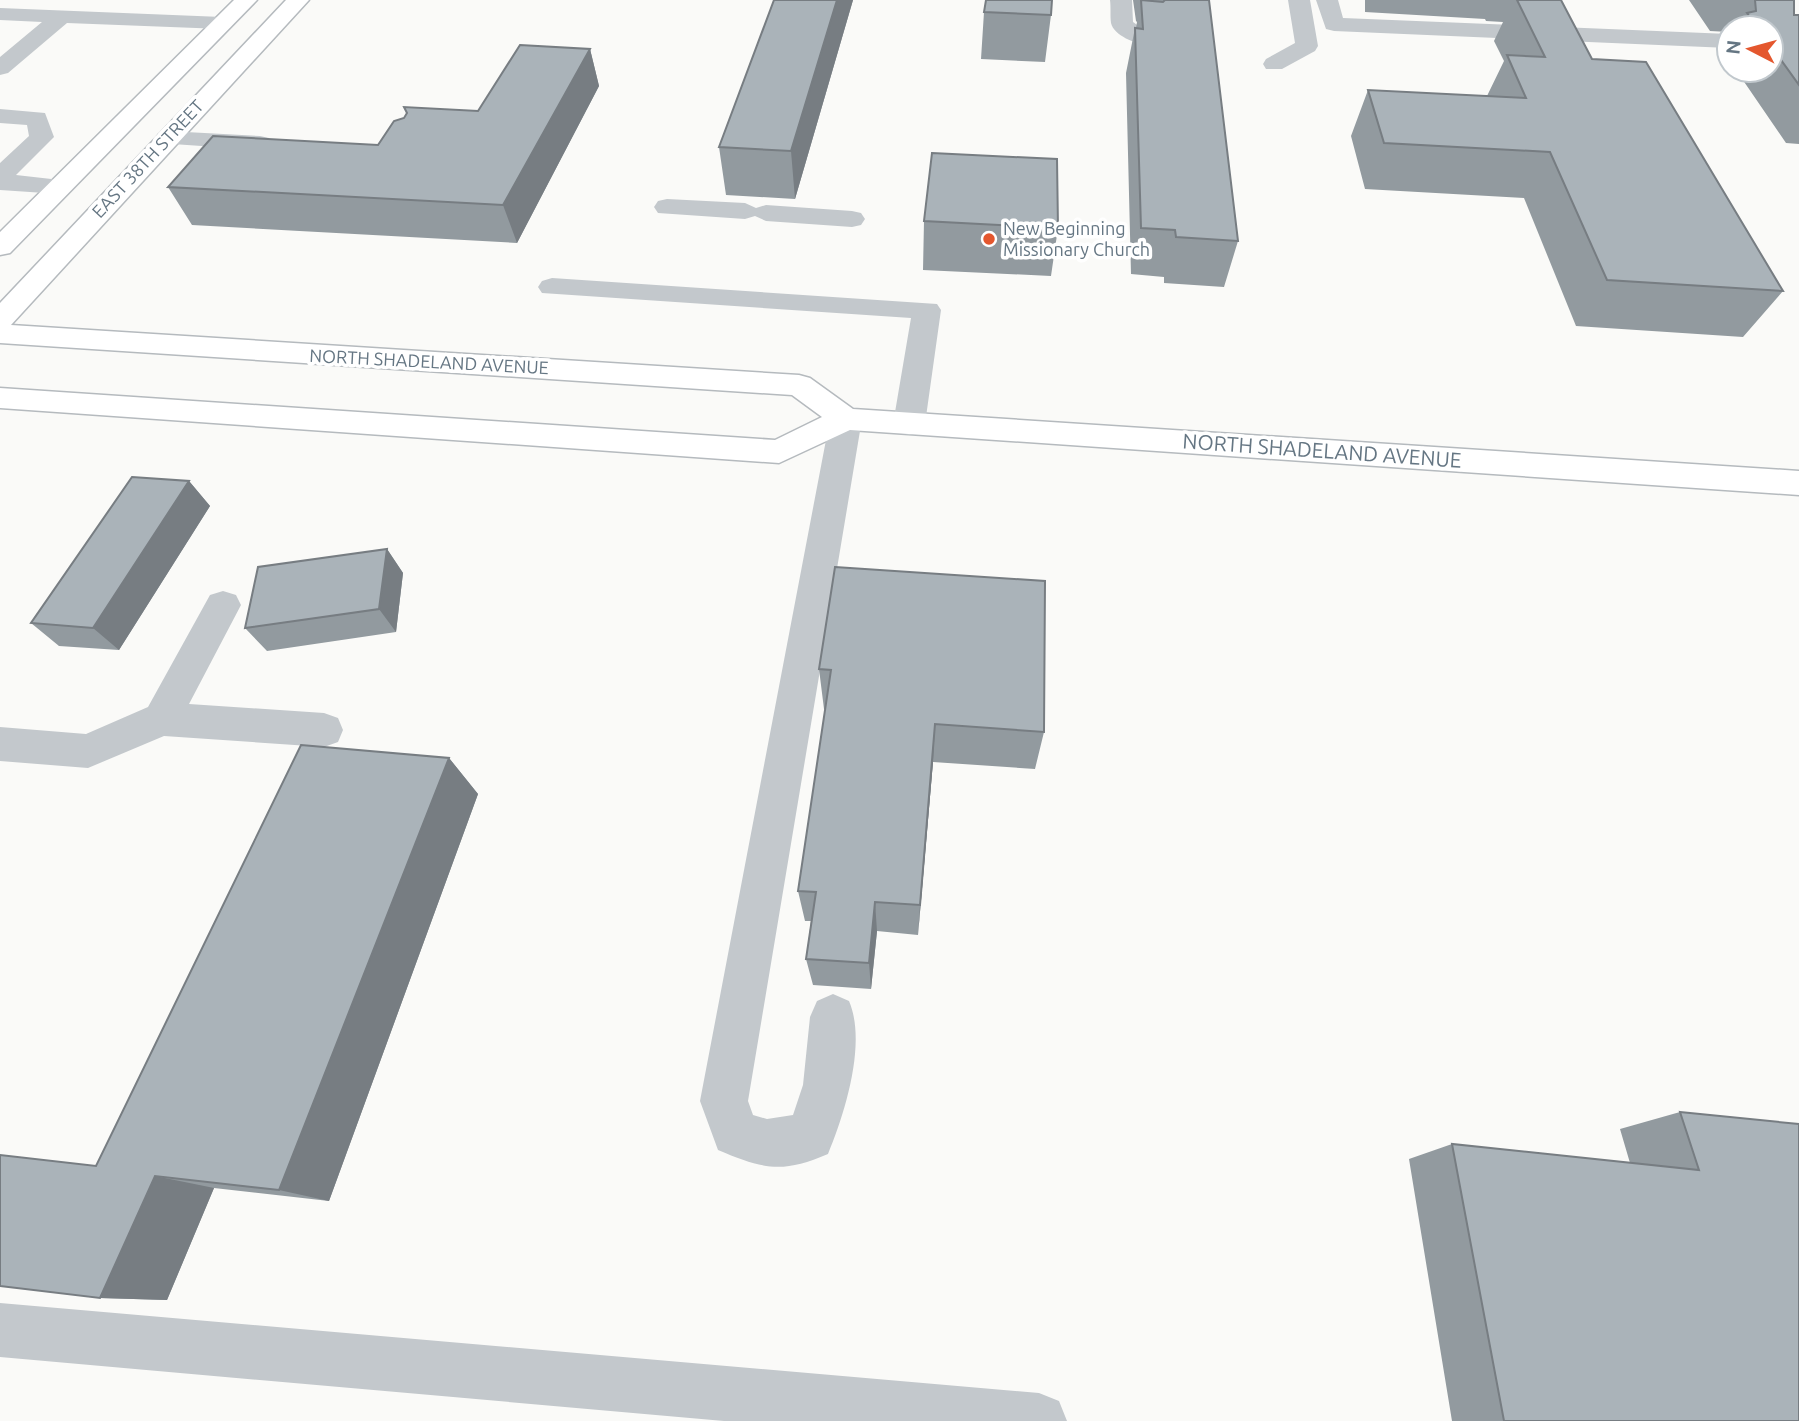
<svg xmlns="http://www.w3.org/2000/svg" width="1799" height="1421" viewBox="0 0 1799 1421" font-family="Ubuntu,sans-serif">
<rect width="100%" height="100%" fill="#fafaf8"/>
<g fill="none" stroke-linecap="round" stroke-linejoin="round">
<g stroke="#b5babe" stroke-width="3">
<path id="major" d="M234,0H257L10,253L0,255V232Z
M286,0H309L11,325L799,375L810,378L853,409L1799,471V495L850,430L779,463L0,408V388L775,440L822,417L792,395L0,343V303Z"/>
</g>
<path fill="#c3c8cc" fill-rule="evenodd" d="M1110,0H1132L1133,22L1157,39L1154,44C1142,47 1114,37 1111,23C1110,16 1111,7 1110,0Z
M1288,0H1310L1318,46L1315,51L1282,69H1266L1263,64L1266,59L1295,43Z
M1316,0H1338L1343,18L1729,34V48L1334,31L1326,29Z
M0,8L222,17L230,18L233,23L230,28L222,29L67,23L8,73L0,75V57L42,22L0,20Z
M0,109L45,113L54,137L16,175L69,181L73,186L69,191L60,194L0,190V163L29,136L27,125L0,123Z
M167,131L260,136L269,138L272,143L269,148L260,150L158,143L155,138L158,133Z
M667,199L745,203L756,208L766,205L852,211L861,213L865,219L861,225L852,227L766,221L755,216L745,219L658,213L654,207L658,201Z
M552,278L937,304L941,310L925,424L920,432L909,435L898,432L893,424L911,318L542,293L538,287L542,281Z
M846,408L857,411L862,419L748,1101L753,1115L767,1119L793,1115L803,1085L810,1017L817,1001L833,994L849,1001C867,1043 845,1113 828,1154C782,1174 763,1169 718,1150L700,1101L830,419L835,411Z
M223,591L236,595L241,605L189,704L324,713L338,718L343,730L338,742L324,747L164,736L88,768L0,761V727L86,734L148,707L210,595Z
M0,1303L1039,1393L1059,1401L1067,1421H724L0,1357Z"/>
<use href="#major" fill="#fff" fill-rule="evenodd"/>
</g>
<path fill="#929a9f" d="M774,0H853L795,199L726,195L719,147Z
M1133,0H1209L1238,241L1224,287L1164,283V277L1131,274L1126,73L1135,28H1136L1137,22L1136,21Z
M1365,0H1561L1592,59L1783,291L1743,337L1576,326L1524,198L1365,189L1351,136L1368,90L1487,96L1504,61L1494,41L1503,22L1486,21L1485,19L1365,12Z
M1689,0H1794V15H1799V144L1786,143L1736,70H1771V28H1729V32L1710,31Z
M984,12L1051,15L1045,62L981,59Z
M1729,42V59L1723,50Z
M590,49L599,86L517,243L192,225L168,187L378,145L478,111Z
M924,221L1058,228L1051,276L923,270Z
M189,481L210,506L119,650L59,646L31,623Z
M387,549L403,573L396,632L267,651L245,628Z
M835,567L1044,732L1035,769L933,762L918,935L877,931L871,989L813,985L806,959L811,921H805L798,891L825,709H824L819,669Z
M449,758L478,794L329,1201L214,1188L167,1300L100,1298L96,1166Z
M1680,1112L1799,1421H1452L1409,1159L1452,1144L1630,1163L1620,1129Z"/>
<path fill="#777d82" d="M837,0H853L795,199L791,151Z
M590,49L599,86L517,243L503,205Z
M189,481L210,506L119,650L93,628Z
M387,549L403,573L396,632L379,609Z
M935,724L933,762L918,935L920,905Z
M449,758L478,794L329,1201L279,1190Z
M875,902L877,931L871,989L869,963Z
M155,1176L214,1188L167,1300L100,1298Z"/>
<path fill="#aab3b9" stroke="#777d82" stroke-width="2" d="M774,0H837L791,151L719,147Z
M986,0H1052L1051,15L984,12Z
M1141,0L1163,2L1165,0H1209L1238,241L1176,237L1175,230L1141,228L1135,28L1143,29Z
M1517,0H1561L1592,59L1646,62L1783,291L1607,280L1550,152L1384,143L1368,90L1526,98L1507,55L1545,57Z
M1755,0H1794V15H1799V85L1771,46V28H1758L1747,13L1756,11Z
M520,45L590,49L503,205L168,187L213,136L378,145L394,121L404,118L407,113L404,107L478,111Z
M932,153L1057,159L1058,228L924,221Z
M132,477L189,481L93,628L31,623Z
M387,549L379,609L245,628L258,567Z
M835,567L1045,581L1044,732L935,724L920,905L875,902L869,963L806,959L816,892L798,891L831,670L819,669Z
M301,745L449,758L279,1190L155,1176L100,1298L0,1286V1155L96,1166Z
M1680,1112L1799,1124V1421H1504L1452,1144L1699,1170Z"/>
<circle fill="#e4572e" stroke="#fff" stroke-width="2.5" cx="989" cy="239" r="7"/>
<g text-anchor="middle" stroke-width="7" stroke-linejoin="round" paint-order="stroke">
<g font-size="18" fill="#657683" stroke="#fff">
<text transform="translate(148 159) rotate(-47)" y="6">EAST 38TH STREET</text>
<text transform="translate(429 362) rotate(3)" y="6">NORTH SHADELAND AVENUE</text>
</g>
<g font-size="18" fill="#657683" stroke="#fff" text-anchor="start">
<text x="1003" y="235">New Beginning<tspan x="1003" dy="21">Missionary Church</tspan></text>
</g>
<g font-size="21" fill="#657683" stroke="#fff">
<text transform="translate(1322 451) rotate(4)" y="7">NORTH SHADELAND AVENUE</text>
</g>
</g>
<g transform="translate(1750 49) rotate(276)"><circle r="33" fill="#ffffff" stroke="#c1c8cd" stroke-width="2"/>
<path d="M0-5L12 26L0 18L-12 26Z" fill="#e4572e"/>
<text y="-10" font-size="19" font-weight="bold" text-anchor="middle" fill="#657683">N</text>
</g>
</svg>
